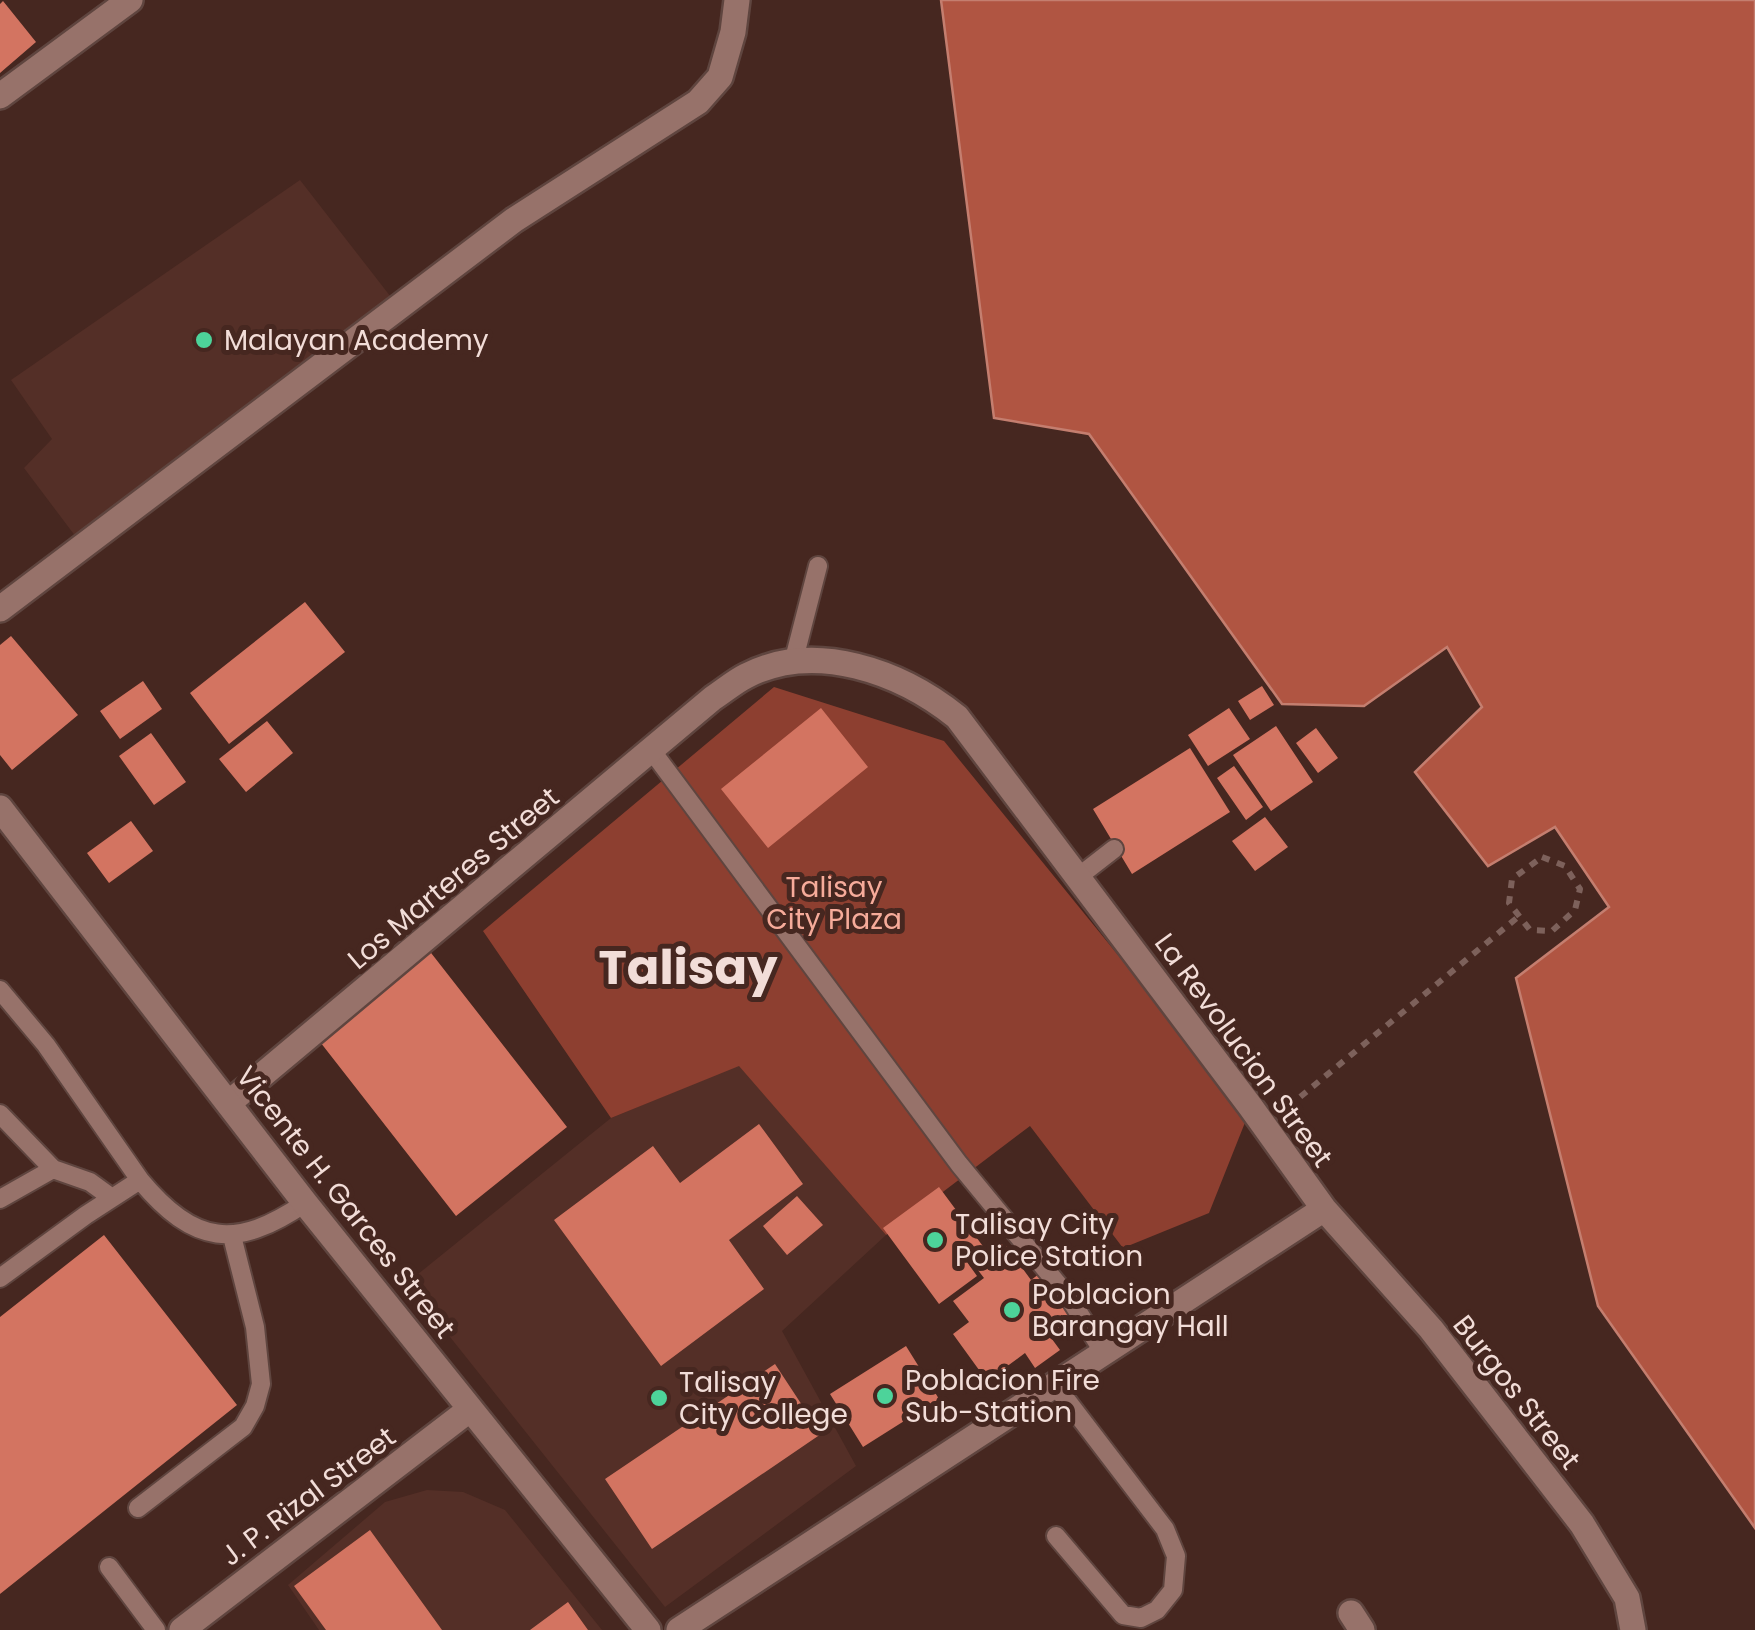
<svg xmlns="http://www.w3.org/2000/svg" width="1755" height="1630" viewBox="0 0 1755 1630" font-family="Poppins,sans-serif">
<rect width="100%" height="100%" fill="#462720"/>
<path fill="#542f27" d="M300,180L394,301L76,537L24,468L52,439L11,380Z
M739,1065L886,1235L782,1331L856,1466L665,1607L407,1283L611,1118Z
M427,1490L463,1492L505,1510L602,1630H319L288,1585L385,1502Z"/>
<path fill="#8d3f30" d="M774,687L944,741L1248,1115L1209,1213L1123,1248L1030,1126L886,1235L739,1066L611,1118L483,931Z"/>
<path fill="#b05542" stroke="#c47e6f" stroke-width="2.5" d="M941,0H1755V1528L1598,1306L1516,978L1609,907L1555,827L1488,866L1415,772L1482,707L1447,647L1364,706L1282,704L1089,434L994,418Z"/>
<path fill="#d37461" d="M3,1L36,42L0,73V4Z
M305,602L345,652L229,744L190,693Z
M11,636L78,715L12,770L0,755V645Z
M143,681L162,709L120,739L100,711Z
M1262,686L1274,705L1250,720L1238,701Z
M821,708L868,767L768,848L721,789Z
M1229,708L1250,739L1208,766L1188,735Z
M267,721L293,753L246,792L219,759Z
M1276,726L1313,782L1271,811L1233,755Z
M1316,728L1338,758L1318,773L1296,743Z
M151,733L186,782L154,805L119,756Z
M1190,748L1230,812L1132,874L1093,809Z
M1234,766L1263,807L1246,820L1217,778Z
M1265,817L1288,847L1255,871L1232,841Z
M131,821L153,851L109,883L87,853Z
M428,949L567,1127L456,1216L317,1038Z
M759,1124L803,1184L729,1240L764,1289L661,1366L554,1220L653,1146L680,1183Z
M939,1187L985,1249L967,1262L977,1276L939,1304L883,1228Z
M797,1196L823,1225L787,1255L763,1226Z
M104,1235L237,1405L0,1594V1317Z
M1004,1243L1031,1280L1039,1274L1071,1319L1049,1335L1060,1350L1035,1368L1025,1353L987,1381L953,1334L969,1322L953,1301L984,1278L974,1265Z
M906,1346L939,1399L863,1447L830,1394Z
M775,1364L821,1434L652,1549L605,1479Z
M370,1530L442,1630H326L294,1586Z
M568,1602L588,1630H530Z"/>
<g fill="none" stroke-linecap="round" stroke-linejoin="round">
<g stroke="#5f453f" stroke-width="22">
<path id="service" d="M793,663L818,566
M652,751L959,1164L1070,1299L1104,1353
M1078,877L1114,849
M0,990L46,1045L140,1180
M0,1114L53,1169
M0,1199L53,1169L90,1182L112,1198
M0,1278L86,1215L140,1180C194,1245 236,1250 305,1203
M1055,1385L1165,1529L1176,1556L1173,1590L1157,1610L1141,1618L1123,1615L1056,1536
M138,1508L243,1427L255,1406L261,1384L255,1327L232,1236
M109,1567L156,1630"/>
</g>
<g stroke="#5f453f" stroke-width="30">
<path id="minor" d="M0,96L130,0
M0,609L514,220L698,102L720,77L733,32L737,0
M230,1102L713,698C724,691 734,682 746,676C815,640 901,672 957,717L1250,1106L1324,1209L1431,1329L1582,1524L1627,1598L1633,1630
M1351,1613L1362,1630
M679,1630L1324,1209"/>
</g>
<g stroke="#5f453f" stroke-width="30">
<path id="tertiary" d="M0,808L305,1203L648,1630
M182,1630L469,1410"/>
</g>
<path stroke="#7d615b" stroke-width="6" stroke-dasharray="8 8" stroke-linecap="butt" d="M1542,857L1565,866L1580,889L1575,910L1552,931L1530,930L1509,903L1512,879Z
M1288,1107L1518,917"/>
<use href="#service" stroke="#97726a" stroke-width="18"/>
<use href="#minor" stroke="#97726a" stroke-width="25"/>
<use href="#tertiary" stroke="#97726a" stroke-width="25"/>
</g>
<g fill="#4dd39a" stroke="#462720" stroke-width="4">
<circle cx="204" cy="340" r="10"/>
<circle cx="935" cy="1240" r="10"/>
<circle cx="1012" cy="1310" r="10"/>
<circle cx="885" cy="1396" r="10"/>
<circle cx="659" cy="1398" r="10"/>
</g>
<g text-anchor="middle" stroke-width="10" stroke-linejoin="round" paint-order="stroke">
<g font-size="28" fill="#f2ddd8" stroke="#462720" text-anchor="start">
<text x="224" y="350">Malayan Academy</text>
<text x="955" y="1234">Talisay City<tspan x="955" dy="32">Police Station</tspan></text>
<text x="1032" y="1304">Poblacion<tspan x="1032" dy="32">Barangay Hall</tspan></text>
<text x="905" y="1390">Poblacion Fire<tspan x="905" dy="32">Sub-Station</tspan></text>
<text x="679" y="1392">Talisay<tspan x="679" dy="32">City College</tspan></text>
</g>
<g font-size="28" fill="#f2ddd8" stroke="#462720">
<text transform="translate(453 878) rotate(-40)" y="10">Los Marteres Street</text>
<text transform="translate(1244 1050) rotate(54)" y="10">La Revolucion Street</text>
<text transform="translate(346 1202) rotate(52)" y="10">Vicente H. Garces Street</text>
<text transform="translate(1517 1392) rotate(52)" y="10">Burgos Street</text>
<text transform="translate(308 1496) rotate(-37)" y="10">J. P. Rizal Street</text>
</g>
<g font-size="28" fill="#f6ab9a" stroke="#462720">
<text x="834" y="897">Talisay<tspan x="834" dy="32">City Plaza</tspan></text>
</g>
<g font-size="48" font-weight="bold" fill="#f2ddd8" stroke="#462720">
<text x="688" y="984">Talisay</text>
</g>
</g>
</svg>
